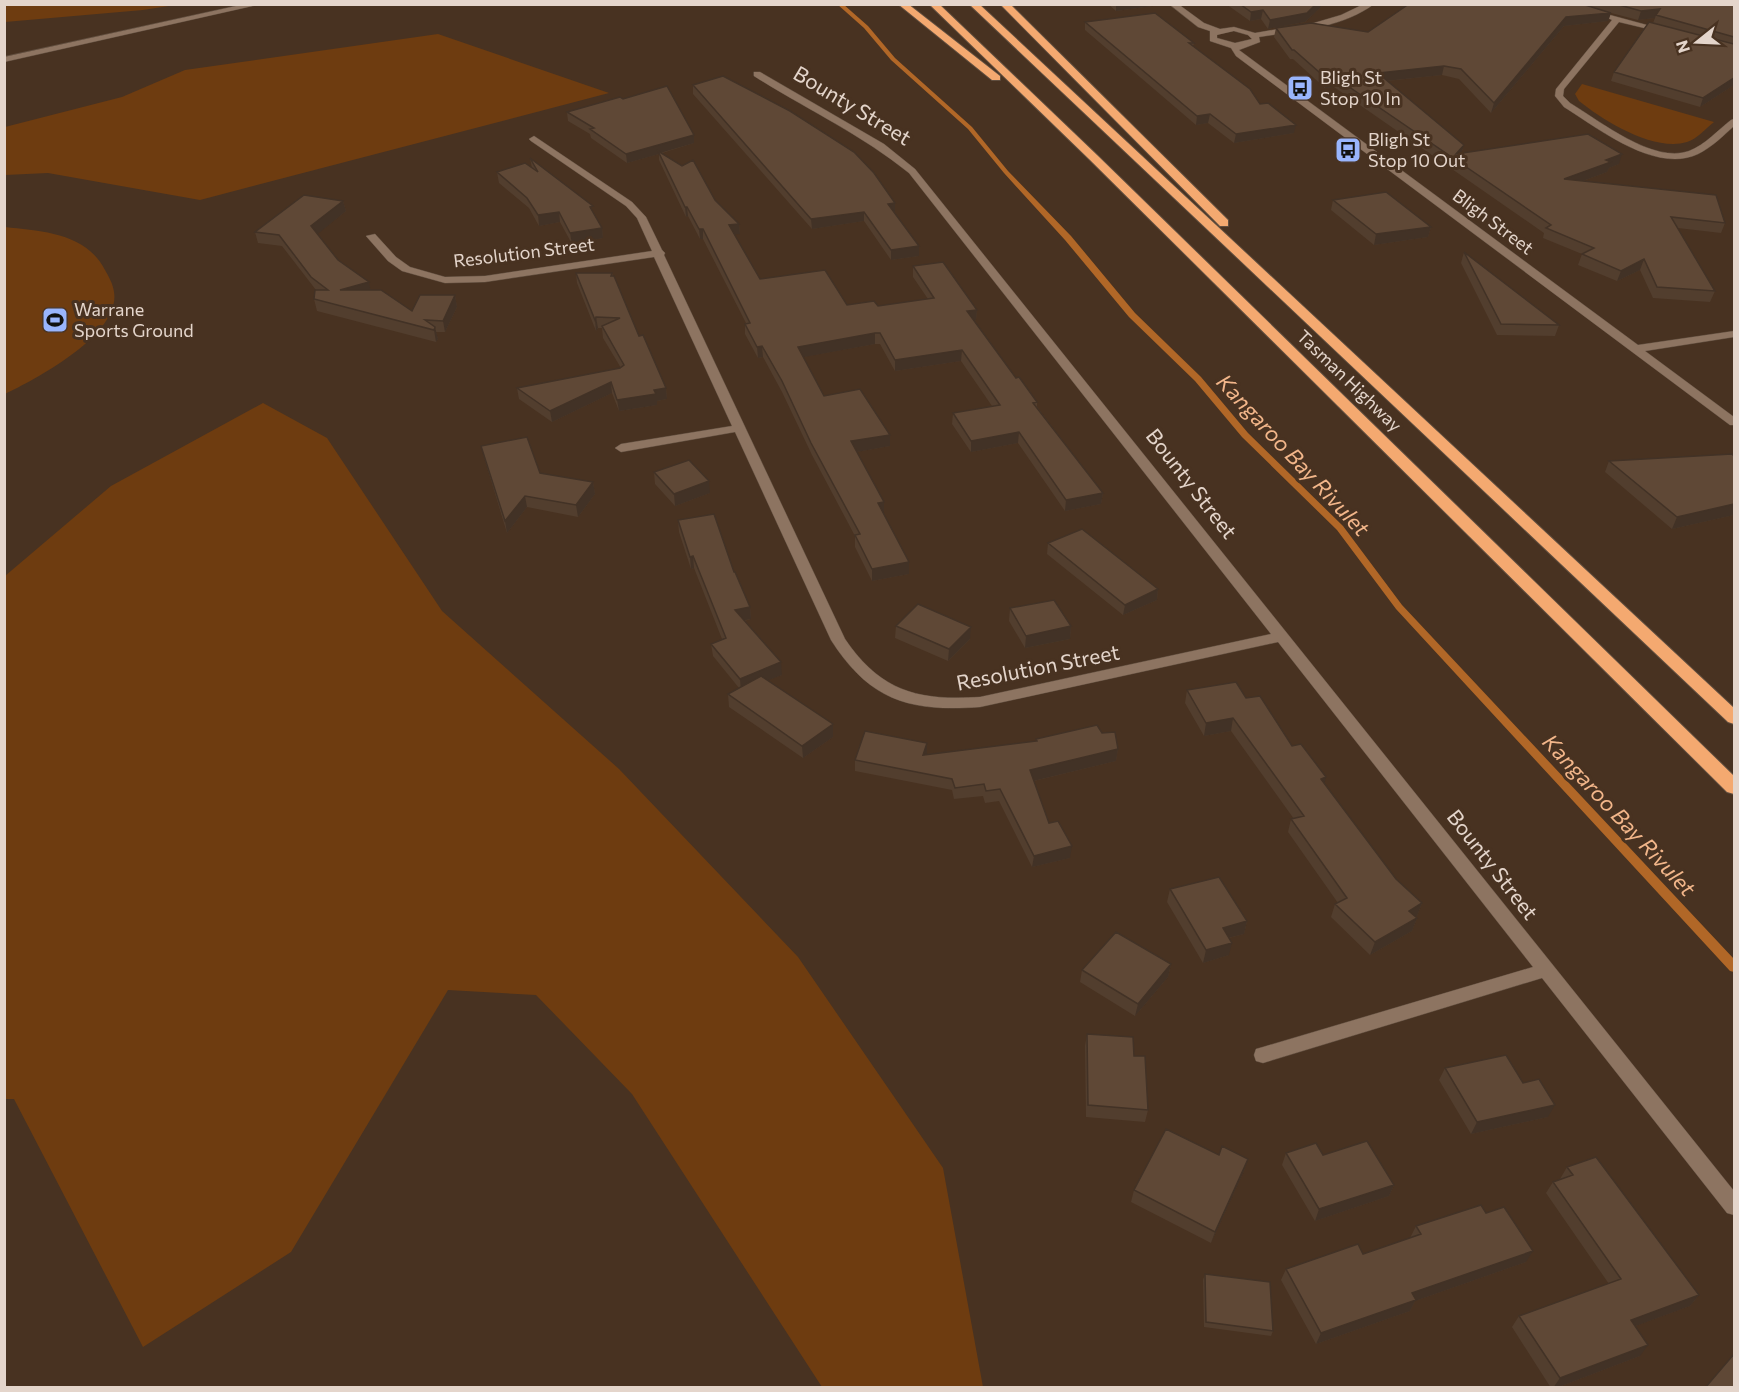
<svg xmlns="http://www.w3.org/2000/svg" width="1739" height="1392" viewBox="0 0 1739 1392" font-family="Commissioner,sans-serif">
<rect width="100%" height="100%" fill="#483221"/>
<path fill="#6e3c10" d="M5,4H175V5L143,10L5,22Z
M438,34L609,93L200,200L48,173L5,175V127L122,97L185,70Z
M1582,84L1714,122C1706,128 1697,139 1687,142C1654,152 1604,121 1579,101L1575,94Z
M5,227C42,231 86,233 105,270C109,277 113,284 114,292C121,334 36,379 5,394Z
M263,403L327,438L442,611L619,769L798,957L943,1168L983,1387H822L632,1094L536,995L448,990L291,1252L143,1347L14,1099H5V576L111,486Z"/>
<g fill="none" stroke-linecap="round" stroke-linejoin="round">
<path fill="#b16727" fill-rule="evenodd" d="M837,4H843L868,26L895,58L972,127L1008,171L1071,236L1135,313L1201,377L1248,433L1343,526L1402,605L1734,959V972L1730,971L1396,609L1337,530L1242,437L1195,381L1129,317L1065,240L1004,173L968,129L891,60L864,28Z"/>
<g stroke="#604e3f" stroke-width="1">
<path id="minor" d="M1169,4H1178L1204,23L1220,29L1234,27L1255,33L1314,23L1341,15L1364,4H1374C1342,28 1297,31 1259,37L1260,42L1239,50L1638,345L1734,331V337L1645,351L1734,417V425H1730L1236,56L1231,48L1210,41V31L1198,27ZM1234,31L1248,35L1252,39L1235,43L1217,38V35Z
M1610,15L1669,31L1665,33L1619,22L1564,89L1563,96L1570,103C1600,121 1653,164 1689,151C1705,145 1718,130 1731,120L1734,119V126C1723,136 1712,147 1698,154C1655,174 1598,128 1564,107L1555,96L1556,89L1612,20L1606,17Z
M754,72H760L884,144L915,169L1734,1191V1215L1727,1213L1542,978L1263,1063L1256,1061L1254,1055L1256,1049L1263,1047L1533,967L1278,642L980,707C910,712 870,701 831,640L735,432L621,452L615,448L621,444L732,426L654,257L485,282L445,283L402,271L388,261L366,236L375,234L396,257L410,267L445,277L485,276L652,251L637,218L626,206L531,141L529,139L534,136L632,202L646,217L662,250L665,253L664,255L845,639C881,692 919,701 980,697L1271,634L909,173C861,134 806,109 754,76Z"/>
</g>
<g stroke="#604e3f" stroke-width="1">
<path id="tertiary" d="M245,4H261L4,62V57Z"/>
</g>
<g stroke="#604e3f" stroke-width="2">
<path id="motorway" d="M898,4H908L1000,76V80H992Z
M929,4H939L1097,155L1734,776V794L1727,792L1089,159Z
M969,4H979L1734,708V724L1728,722Z
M1000,4H1010L1228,220V226H1220Z"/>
</g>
<use href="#minor" fill="#8d7461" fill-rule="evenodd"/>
<use href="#tertiary" fill="#8d7461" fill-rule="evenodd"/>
<use href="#motorway" fill="#f4a970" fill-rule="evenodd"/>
</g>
<path fill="#523e2e" d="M1108,4H1167L1116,11Z
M1226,4H1324L1305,22L1268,29L1261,19L1250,21Z
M1409,4H1734V85L1700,107L1611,81L1614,72L1653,23L1655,18L1638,20L1611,13L1608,21L1564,26L1491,113L1459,79L1442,75L1387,81L1464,145L1461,154L1619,164L1609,168L1607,172L1583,181L1725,223L1721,233L1678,228L1715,291L1710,302L1653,298L1640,270L1617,281L1578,265L1582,254L1543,238L1544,233L1334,87L1325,88L1293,59H1290L1274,37L1276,28L1368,32Z
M1085,22L1194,43L1193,46L1294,133L1234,143L1208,123L1196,125L1085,30Z
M693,85L895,203V213L919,246V256L891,260L864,221L812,229L693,94Z
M567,112L694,135V143L662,153L715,200L739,224L740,234H734L760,279L847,305L878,306L928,299L913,277V266L977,310L976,320L974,321L1016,378L1037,402V407L1103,493L1101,504L1065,511L1018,443L971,452L952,424L953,413L992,406L961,361L895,371L880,344H875L803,357L824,396L890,435V446L856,452L883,513L909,562V574L872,581L855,547V536L812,455L782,392L763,357L758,358L745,334V324L746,323L703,239H700L688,216L686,217L659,160V154L627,163L591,138L590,134L568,121Z
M530,158L594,214L602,228L603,238L572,244L560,222L539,226L529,208L499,183L497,172L532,168Z
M1333,200L1431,227L1428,237L1374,245L1331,210Z
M343,201L346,211L317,234L338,260L371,290L412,311L455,295L457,307L445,332H436L438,339L436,342L317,311L314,299L316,290L282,246L258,243L255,232Z
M1464,252L1559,325L1555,336L1497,335L1461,263Z
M576,273H612L613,276L639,336L666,388L667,399L657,401V405L619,411L612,393L552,422L519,399L517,388L621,368L603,338L602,328H598L596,331L577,283Z
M481,446L540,473L593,482L595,494L578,517L527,507L507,533L484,457Z
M1734,456V515L1672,529L1605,472L1609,461Z
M654,472L710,493L675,506L655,484Z
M678,520L734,572L750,607L751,619L744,621L782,675L768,680L833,737L803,758L729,707L728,694L739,688L713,656L711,644L722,639L694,568L691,569L679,532Z
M1048,543L1158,589L1157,600L1123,615L1047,554Z
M1010,608L1071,626L1070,639L1025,648L1009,621Z
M896,626L970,639L948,661L895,638Z
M1187,690L1246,698L1292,746L1325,784L1396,879L1422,903L1417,916L1415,917L1417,918L1412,931L1370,955L1331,917L1335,904L1338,903L1288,832L1291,819H1294L1231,731L1204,736L1185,703Z
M1102,733L1118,749L1116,761L1034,781L1049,823L1070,858L1032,867L999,801L985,803L983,796L954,799L952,790L855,771V760L927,743V754L1036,741V739Z
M1170,889L1247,921L1244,934L1229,938V955L1203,963L1167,902Z
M1171,964L1168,977L1135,1016L1080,982L1082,970Z
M1087,1034L1134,1056L1148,1110L1145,1122L1086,1117L1085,1046Z
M1445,1068L1523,1083L1548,1117L1471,1134L1439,1080Z
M1286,1153L1394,1185L1389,1196L1315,1221L1282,1165Z
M1219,1155L1248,1159L1244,1171L1211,1243L1131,1202L1134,1190Z
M1567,1167L1699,1295L1690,1306L1635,1326L1640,1356L1556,1388H1551L1512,1327L1519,1316L1609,1284L1546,1193L1553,1182L1560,1179Z
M1486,1213L1526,1262L1415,1301L1410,1311L1316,1344L1281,1280L1286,1269L1363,1254L1410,1238L1416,1226Z
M1205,1274L1273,1331L1271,1336L1204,1327L1203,1280Z"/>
<path fill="#423226" d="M1116,4H1167L1116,11Z
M1316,4H1324L1305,22L1268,29L1270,20Z
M1660,9L1656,15L1655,18L1638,20L1641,11Z
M1263,10L1261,19L1250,21L1251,12Z
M1611,13L1608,21L1564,26L1491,113L1494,103L1566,17Z
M1444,66L1442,75L1376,82L1378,73Z
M1336,78L1334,87L1325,88L1327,79Z
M1734,78V85L1700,107L1703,98Z
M1210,114L1208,123L1196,125L1197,116Z
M1296,125L1294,133L1234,143L1236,134Z
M694,135V143L660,153L658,151L659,154L627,163L626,154Z
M1464,145L1461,154H1456Z
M1622,154L1619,164L1609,168L1607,172L1561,189L1564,179L1606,160Z
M343,201L346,211L314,237L311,226Z
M895,203V213L888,214V204Z
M685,207H687L688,216L686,217Z
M559,212L560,222L539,226L538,215Z
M864,212V221L812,229L811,219Z
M739,224L740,234L730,235L729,225Z
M1431,227L1428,237L1374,245L1376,234Z
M602,228L603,238L572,244L570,233Z
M699,229H703V239H700Z
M919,246V256L891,260V250Z
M1644,259L1640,270L1617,281L1621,271Z
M369,282L371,293L340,290Z
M455,295L457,307L445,332L443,321Z
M977,310L976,320L967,322V311Z
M596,317L598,328L596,331L595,320Z
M435,327L438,339L436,342L434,330Z
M875,333V344L799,358L798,347Z
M762,346L763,357L758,358L757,347Z
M962,350L961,361L895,371V360Z
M611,382L612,393L552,422L550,411Z
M666,388L667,399L657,401V405L619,411L617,400L654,390Z
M1019,432L1018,443L971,452V441Z
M890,435V446L851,453V441Z
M709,481L710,493L675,506L674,494Z
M593,482L595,494L578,517L576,505Z
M1103,493L1101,504L1065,511L1066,500Z
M525,496L527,507L507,533L505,521Z
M884,502V513L878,503Z
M1734,504V515L1672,529L1677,517Z
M693,556L694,568L691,569L690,557Z
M909,562V574L872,581V569Z
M1158,589L1157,600L1123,615L1125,605Z
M750,607L751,619L736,622L735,610Z
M1071,626L1070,639L1025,648L1026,636Z
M971,627L970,639L948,661L949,649Z
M781,662L782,675L741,691L740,679Z
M1233,718L1231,731L1204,736L1206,723Z
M833,724V737L803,758L802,746Z
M927,743V755H923Z
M1118,749L1116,761L1029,782L1030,770Z
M1326,777L1323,790L1321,779Z
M1072,846L1070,858L1032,867L1034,856Z
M1422,903L1417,916L1404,923L1409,911Z
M1417,918L1412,931L1370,955L1375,942Z
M1247,921L1244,934L1220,940L1223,928Z
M1232,943L1229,955L1203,963L1206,950Z
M1171,964L1168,977L1135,1016L1138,1004Z
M1555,1105L1548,1117L1471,1134L1477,1122Z
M1248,1159L1244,1171L1211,1243L1215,1232Z
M1394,1185L1389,1196L1315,1221L1319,1209Z
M1533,1251L1526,1262L1415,1301L1410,1311L1316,1344L1321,1333L1412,1293Z
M1699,1295L1690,1306L1622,1331L1631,1320Z
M1648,1345L1640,1356L1556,1388H1553L1560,1378Z"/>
<path fill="#5f4836" stroke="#423226" stroke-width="1.5" d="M1240,4H1316L1307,13L1270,20L1263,10L1251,12Z
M1409,4H1582L1611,13L1566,17L1494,103L1461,69L1444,66L1378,73L1464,145L1456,154L1588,134L1622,154L1606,160L1611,162L1564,179L1716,195L1725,223L1671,217L1715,291L1657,287L1644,259L1621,271L1582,254L1594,248L1546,228L1551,225L1336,78L1327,79L1294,50H1292L1276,28L1311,23L1368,32Z
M1616,4H1734V37L1656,15L1660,9L1641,11Z
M1155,13L1194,43H1189L1250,89L1260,104L1268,103L1296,125L1236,134L1210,114L1197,116L1085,22Z
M1649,22L1734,44V78L1703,98L1614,72Z
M723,76L790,111L854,152L874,173L895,203L888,204L919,246L891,250L864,212L811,219L693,85Z
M667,86L694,135L626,154L590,129L594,128L567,112L620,97L623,99Z
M658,151L682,166L693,160L715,200L739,224L729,225L760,279L825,270L847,305L874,301L878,306L934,298L913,266L943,262L977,310L967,311L1016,378L1019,377L1037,402L1033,403L1103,493L1066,500L1019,432L971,441L953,413L1000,405L962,350L895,360L880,333H875L798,347L824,396L860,389L890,435L851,441L884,502L878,503L909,562L872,569L855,535L860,534L811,443L782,381L762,346L757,347L745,324L750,323L703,229H699L687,207H685Z
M530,158L593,206L590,207L602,228L570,233L559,212L538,215L527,198L497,172L525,163L538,172Z
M1386,192L1431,227L1376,234L1333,200Z
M304,195L343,201L311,226L338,260L369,282L340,290H381L412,311L420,295H455L443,321L425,320L435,327L434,330L314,299L315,290H328L311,277L279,235L255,232Z
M1464,252L1559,325L1501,324Z
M576,273H612L611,276H614L639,336L643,335L666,388L654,390L656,394L617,400L611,382L550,411L517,388L620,368L624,365L602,326L620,318L596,317L595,320Z
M527,437L540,473L593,482L576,505L525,496L505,521L481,446Z
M1732,454L1734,456V504L1677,517L1609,461Z
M689,460L709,481L674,494L654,472Z
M714,514L734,572H735L750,607L735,610L781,662L740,679L711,644L726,638L693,556L690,557L678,520Z
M1082,529L1158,589L1125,605L1048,543Z
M1054,600L1071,626L1026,636L1010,608Z
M918,604L971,627L949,649L896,626Z
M761,676L833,724L802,746L728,694Z
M1236,682L1246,698L1260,696L1292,746L1301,744L1326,777L1321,779L1396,879L1422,903L1409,911L1417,918L1375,942L1335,904L1347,898L1291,819L1304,816L1233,718L1206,723L1187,690Z
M1097,725L1102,733L1115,732L1118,749L1030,770L1049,823L1058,821L1072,846L1034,856L1000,789L986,791L984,784L955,788L952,779L855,760L865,731L927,743L923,755L1037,741L1036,739Z
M1219,877L1247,921L1223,928L1232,943L1206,950L1170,889Z
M1116,932L1171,964L1138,1004L1082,970Z
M1087,1034L1133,1037L1134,1056H1145L1148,1110L1088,1105Z
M1506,1055L1523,1083L1539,1079L1555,1105L1477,1122L1445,1068Z
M1166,1129L1219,1155L1222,1146L1248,1159L1215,1232L1134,1190Z
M1367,1141L1394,1185L1319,1209L1286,1153L1316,1143L1323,1155Z
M1596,1157L1699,1295L1631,1320L1648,1345L1560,1378L1519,1316L1621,1279L1553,1182L1573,1175L1567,1167Z
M1481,1205L1486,1213L1504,1207L1533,1251L1412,1293L1416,1300L1321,1333L1286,1269L1358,1244L1363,1254L1421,1234L1416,1226Z
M1205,1274L1270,1282L1273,1331L1206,1322Z
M1734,1354V1388H1705Z"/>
<defs>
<g id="bus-square" transform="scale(1.35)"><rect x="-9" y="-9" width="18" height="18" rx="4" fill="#99b5fd" stroke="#483221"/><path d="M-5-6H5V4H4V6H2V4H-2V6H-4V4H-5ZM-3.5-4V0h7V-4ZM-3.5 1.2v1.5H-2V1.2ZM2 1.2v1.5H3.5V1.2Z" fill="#111"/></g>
<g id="stadium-square" transform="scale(1.35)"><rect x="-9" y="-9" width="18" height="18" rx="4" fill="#99b5fd" stroke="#483221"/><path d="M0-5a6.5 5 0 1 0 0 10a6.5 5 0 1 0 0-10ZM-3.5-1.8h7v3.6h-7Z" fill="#111"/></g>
</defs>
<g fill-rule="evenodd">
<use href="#bus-square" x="1300" y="88"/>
<use href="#bus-square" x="1348" y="150"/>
<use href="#stadium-square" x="55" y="320"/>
</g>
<g text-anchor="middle" stroke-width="6" stroke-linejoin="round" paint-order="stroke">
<g font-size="18" fill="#e4d5cb" stroke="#483221" text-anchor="start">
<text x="1320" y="84">Bligh St<tspan x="1320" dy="21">Stop 10 In</tspan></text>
<text x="1368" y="146">Bligh St<tspan x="1368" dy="21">Stop 10 Out</tspan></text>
<text x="74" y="316">Warrane<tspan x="74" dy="21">Sports Ground</tspan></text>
</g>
<g font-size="18" fill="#e4d5cb" stroke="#483221">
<text transform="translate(1493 222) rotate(37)" y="6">Bligh Street</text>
<text transform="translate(524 253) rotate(-7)" y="6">Resolution Street</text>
<text transform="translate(1349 381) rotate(44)" y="6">Tasman Highway</text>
</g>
<g font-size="21" fill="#e4d5cb" stroke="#483221">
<text transform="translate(852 106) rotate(31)" y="7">Bounty Street</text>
<text transform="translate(1191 484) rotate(52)" y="7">Bounty Street</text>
<text transform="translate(1038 668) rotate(-11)" y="7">Resolution Street</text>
<text transform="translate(1492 865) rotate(52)" y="7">Bounty Street</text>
</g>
<g font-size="22" font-style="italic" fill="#f2b68a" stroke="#483221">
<text transform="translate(1293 455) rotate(47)" y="8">Kangaroo Bay Rivulet</text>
<text transform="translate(1619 815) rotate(47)" y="8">Kangaroo Bay Rivulet</text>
</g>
</g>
<rect width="1739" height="1392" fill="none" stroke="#e4d5cb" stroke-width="12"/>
<g transform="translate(1697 42) rotate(252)" stroke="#483221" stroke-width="4.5" paint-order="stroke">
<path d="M0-4.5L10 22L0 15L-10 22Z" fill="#e4d5cb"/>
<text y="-9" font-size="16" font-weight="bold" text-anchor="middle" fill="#e4d5cb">N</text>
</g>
</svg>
